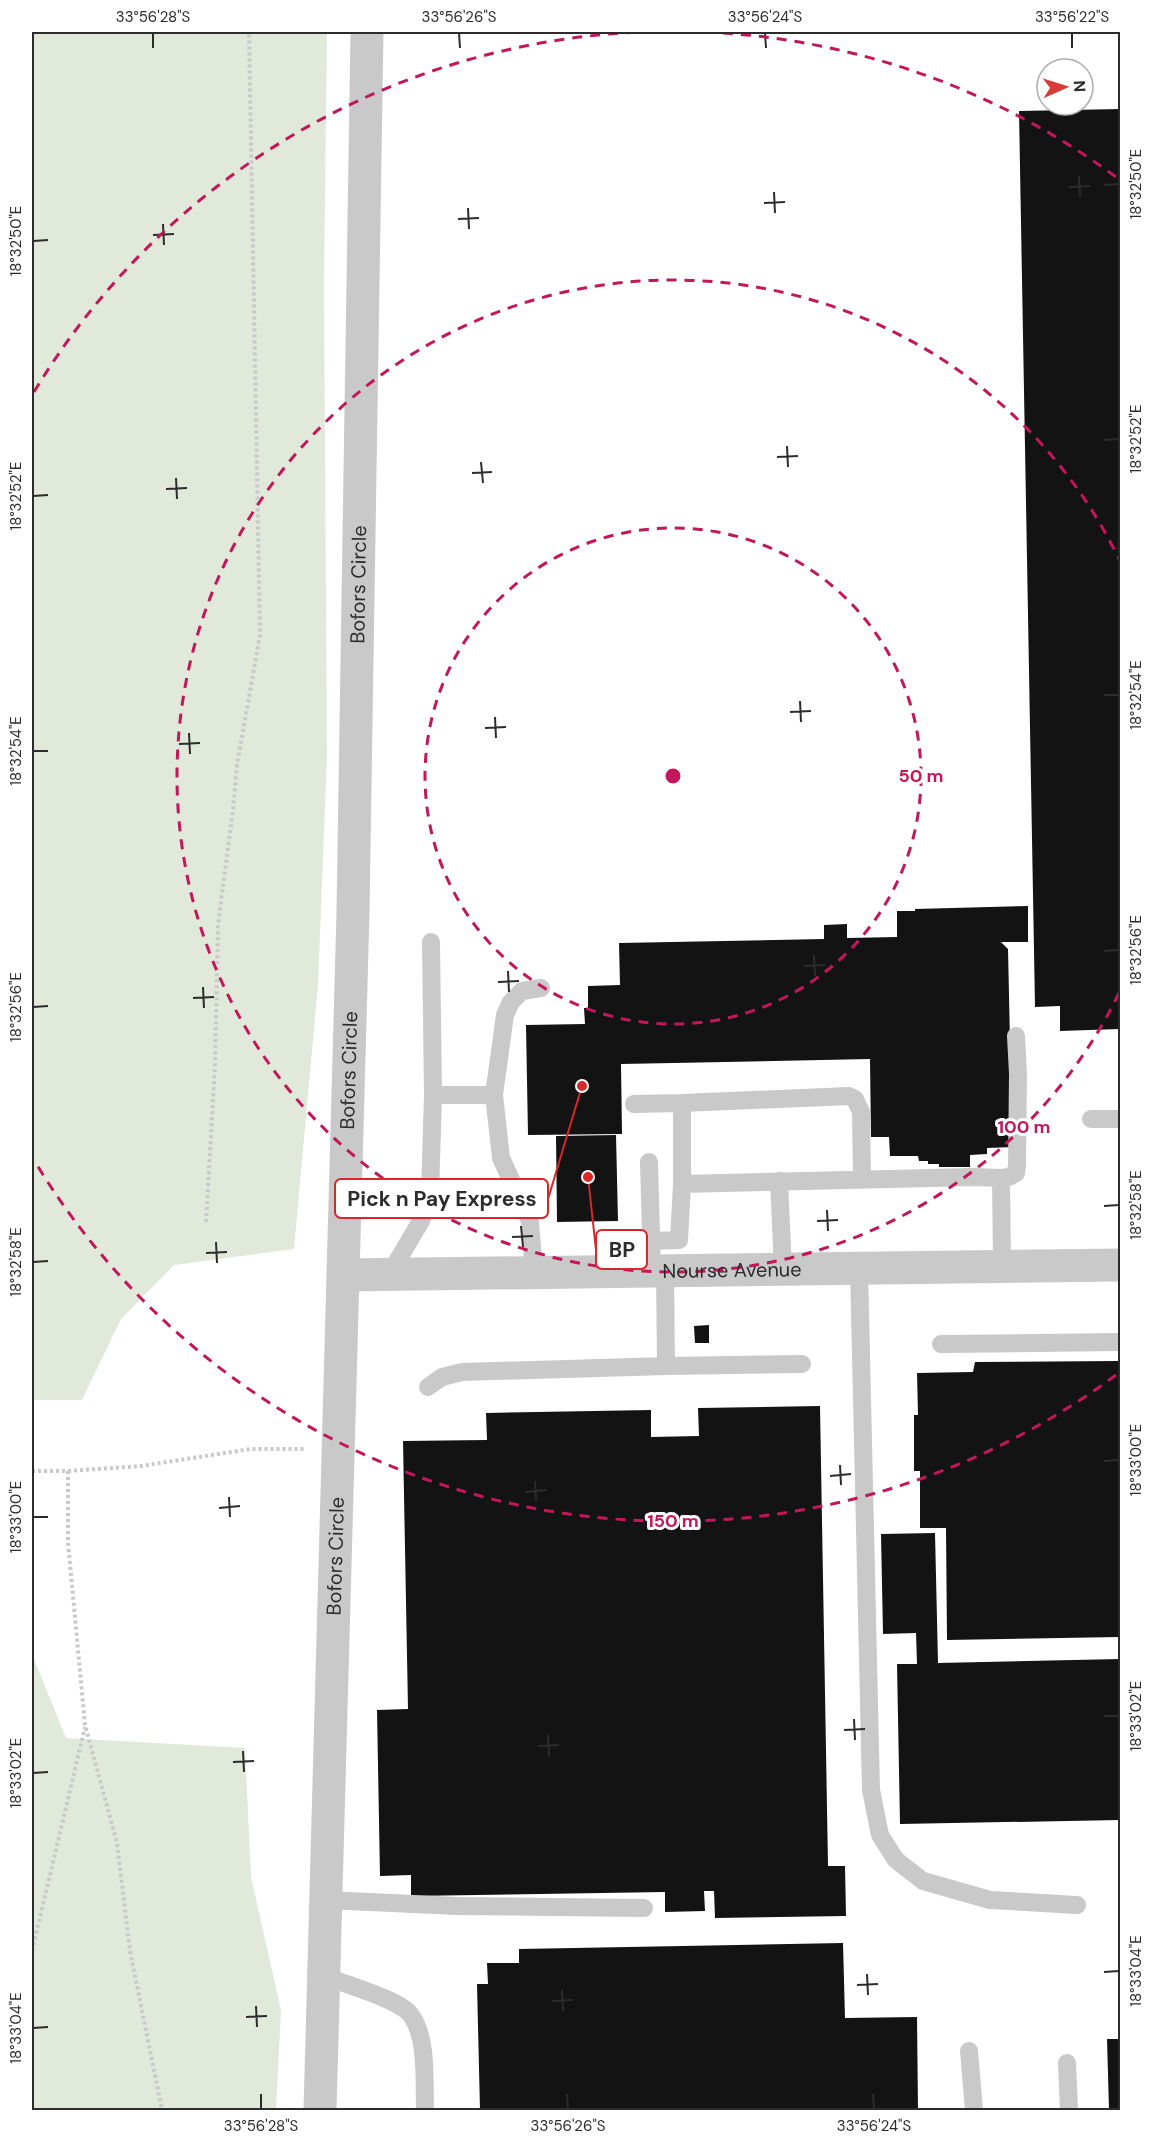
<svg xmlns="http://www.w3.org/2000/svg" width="1152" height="2142" viewBox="0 0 1152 2142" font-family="'DM Sans',sans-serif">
<rect width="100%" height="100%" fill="#fff"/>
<path fill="#e1e9da" d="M32,32H327L324,287L327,757L318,985L294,1249L174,1265L121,1319L82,1400H32Z
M32,1654L66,1738L245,1748L251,1877L281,2010L276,2110H32Z"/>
<path fill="#131313" d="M1120,109V1029L1060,1031V1006L1035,1007L1019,111Z
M1028,906V942H1001L1008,949L1012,1134L1014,1147L987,1148V1154L970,1155V1167H939V1164H928V1161H919L918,1156H890L889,1137H871L870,1059L621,1064L622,1134L528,1135L526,1025L585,1024L584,1008H588V986L620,985L619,943L824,939V925L847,924V938L897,937V911H915V909Z
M616,1135L618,1221L557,1222L556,1136Z
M709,1325V1343H695L694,1326Z
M1120,1361V1637L947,1640L946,1528H920V1471H914V1415H918L917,1373L973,1372L975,1362Z
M820,1406L828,1866H845L846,1916L715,1918L714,1891H704L705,1911L665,1912V1892L411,1896V1875L380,1876L377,1710L408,1709L403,1441L487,1440L486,1413L651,1410V1437L699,1436L698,1408Z
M935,1533L938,1663L1120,1659V1820L900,1824L897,1664H917L916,1633L883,1634L881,1534Z
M843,1943L845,2018L917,2017L918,2110H480L477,1984H488L487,1963H519V1949Z
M1107,2039H1120V2110H1109Z"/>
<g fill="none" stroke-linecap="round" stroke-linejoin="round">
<path stroke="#c9c9c9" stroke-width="4" stroke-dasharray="3 3" stroke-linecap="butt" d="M206,1222L215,1065L218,925L233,810L237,765L260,635L249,32
M32,1471H68L141,1466L251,1449H305
M68,1471V1542L85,1725L117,1843L130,1951L162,2110
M32,1951L85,1727"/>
<path stroke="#c9c9c9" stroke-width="18" d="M431,942L433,1095H494
M634,1104L682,1103
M1091,1119H1120
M649,1162L652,1271
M1001,1178L1009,1177L1016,1173L1017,1165L1018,1074L1016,1036
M779,1181L783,1269
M682,1184L973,1177L1001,1178L1002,1266
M650,1241L679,1240L682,1184V1103L849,1096L855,1099L861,1112L862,1180
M859,1268L871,1790L880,1835L896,1860L923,1881L990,1900L1077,1905
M665,1271L666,1366L802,1364
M534,1273L530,1221L501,1158L494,1095L505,1015L511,1002L522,991L541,988
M389,1275L421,1221L430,1194L433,1095
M941,1344L1120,1342
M428,1387L442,1377L462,1372L666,1366
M326,1900L457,1906L644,1908
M324,1976C344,1984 398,1999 410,2014C428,2036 424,2083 425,2110
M969,2051L974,2110
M1067,2063L1069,2110"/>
<g stroke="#c9c9c9" stroke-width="33">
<path id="s1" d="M344,1275L1120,1265"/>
<path id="s2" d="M320,2110L353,912L367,32"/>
</g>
</g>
<path fill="none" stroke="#2c2c2c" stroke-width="2" d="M153,33V48M459,33L460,48M765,33L766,48M1072,33V48M1079,176L1080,197M1104,185L1119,184M1069,187L1090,186M774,192L775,213M764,203L785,202M468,208L469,229M458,219L479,218M163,224L164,245M153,235L174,234M33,241L48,240M1104,440L1119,439M787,446L788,467M777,457L798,456M481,462L483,483M472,473L492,472M176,478L177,499M166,489L187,488M33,496L48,495M1104,695H1119M800,701L801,722M790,712L811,711M495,717L496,738M485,728L506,727M189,733L190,754M179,744L200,743M33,751H48M1104,951L1119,950M814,955L815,976M804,966L825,965M508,971L509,992M498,982L519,981M203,987L204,1008M193,998L214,997M33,1007L48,1006M1104,1206L1119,1205M827,1210L828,1231M817,1221L838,1220M521,1226L523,1247M512,1237L533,1236M216,1242L217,1263M206,1253L227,1252M33,1262L48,1261M1104,1461L1119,1460M840,1465L841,1485M830,1476L851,1474M535,1481L536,1501M525,1492L546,1490M229,1497L230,1517M219,1508L240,1506M33,1517H48M1104,1716H1119M854,1719L855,1740M844,1730L865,1729M548,1735L549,1756M538,1746L559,1745M243,1751L244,1772M233,1762L254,1761M33,1773L48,1772M1104,1972L1119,1971M867,1974L868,1995M857,1985L878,1984M562,1990L563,2011M552,2001L573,2000M256,2006L257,2027M246,2017L267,2016M33,2028L48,2027M261,2094V2109M567,2094L568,2109M873,2094L874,2109"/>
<g fill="none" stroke="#c2185b" stroke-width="3" stroke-dasharray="10 8">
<circle cx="673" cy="776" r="248"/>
<path d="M1119 993A496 496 0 1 1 1119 559"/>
<path d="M1116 1375A745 745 0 0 1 34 1160M34 392A745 745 0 0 1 641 32M705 32A745 745 0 0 1 1116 177"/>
</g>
<g text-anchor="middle" stroke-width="6" stroke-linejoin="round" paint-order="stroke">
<g font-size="20" fill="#2c2c2c" stroke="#fff">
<text dy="7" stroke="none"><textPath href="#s2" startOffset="1526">Bofors Circle</textPath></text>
<text dy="7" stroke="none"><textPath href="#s2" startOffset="1040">Bofors Circle</textPath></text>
<text dy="7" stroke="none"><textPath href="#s1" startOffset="388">Nourse Avenue</textPath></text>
<text dy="7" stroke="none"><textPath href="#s2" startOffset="554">Bofors Circle</textPath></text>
</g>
</g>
<circle cx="673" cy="776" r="9" fill="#c2185b" stroke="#fff" stroke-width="3"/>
<g font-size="18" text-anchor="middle" font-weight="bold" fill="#c2185b" stroke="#fff" stroke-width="6" stroke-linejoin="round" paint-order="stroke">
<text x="921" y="782">50 m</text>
<text x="1024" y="1133">100 m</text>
<text x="673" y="1527">150 m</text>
</g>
<path fill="none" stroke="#d62828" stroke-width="2" d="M582 1086L548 1199M588 1177L596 1250"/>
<g fill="#d62828" stroke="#fff" stroke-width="2">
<circle cx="582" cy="1086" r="6"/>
<circle cx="588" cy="1177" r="6"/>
</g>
<g fill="#fff" stroke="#d62828" stroke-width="2">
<rect x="335" y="1179" width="213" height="39" rx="6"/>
<rect x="596" y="1230" width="51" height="39" rx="6"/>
</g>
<g font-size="21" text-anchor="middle" font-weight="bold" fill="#2c2c2c">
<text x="442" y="1206">Pick n Pay Express</text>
<text x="622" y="1257">BP</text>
</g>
<rect width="1152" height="2142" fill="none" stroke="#ffffff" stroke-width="66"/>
<g transform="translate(1065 87) rotate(87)"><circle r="28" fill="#ffffff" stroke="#ababab" stroke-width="1.5"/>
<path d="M0-4.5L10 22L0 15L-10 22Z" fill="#d93b38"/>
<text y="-9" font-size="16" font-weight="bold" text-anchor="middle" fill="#2c2c2c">N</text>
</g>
<rect x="33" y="33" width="1086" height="2076" fill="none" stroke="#2c2c2c" stroke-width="2"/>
<g font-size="15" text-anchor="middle" fill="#2c2c2c">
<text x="153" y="22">33°56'28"S</text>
<text x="459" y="22">33°56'26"S</text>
<text x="765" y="22">33°56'24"S</text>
<text x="1072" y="22">33°56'22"S</text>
<text transform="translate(1136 184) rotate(-90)" y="5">18°32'50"E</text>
<text transform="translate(16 241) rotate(-90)" y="5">18°32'50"E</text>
<text transform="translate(1136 439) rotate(-90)" y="5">18°32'52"E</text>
<text transform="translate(16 496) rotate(-90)" y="5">18°32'52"E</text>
<text transform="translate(1136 695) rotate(-90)" y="5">18°32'54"E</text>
<text transform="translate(16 751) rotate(-90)" y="5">18°32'54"E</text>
<text transform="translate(1136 950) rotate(-90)" y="5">18°32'56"E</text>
<text transform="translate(16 1007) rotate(-90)" y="5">18°32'56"E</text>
<text transform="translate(1136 1205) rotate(-90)" y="5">18°32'58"E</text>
<text transform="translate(16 1262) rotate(-90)" y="5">18°32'58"E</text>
<text transform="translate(1136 1460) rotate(-90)" y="5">18°33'00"E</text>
<text transform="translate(16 1517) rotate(-90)" y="5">18°33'00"E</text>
<text transform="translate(1136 1716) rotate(-90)" y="5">18°33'02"E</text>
<text transform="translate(16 1773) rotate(-90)" y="5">18°33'02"E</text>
<text transform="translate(1136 1971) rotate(-90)" y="5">18°33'04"E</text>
<text transform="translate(16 2028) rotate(-90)" y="5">18°33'04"E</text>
<text x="261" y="2131">33°56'28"S</text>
<text x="568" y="2131">33°56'26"S</text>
<text x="874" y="2131">33°56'24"S</text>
</g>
</svg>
